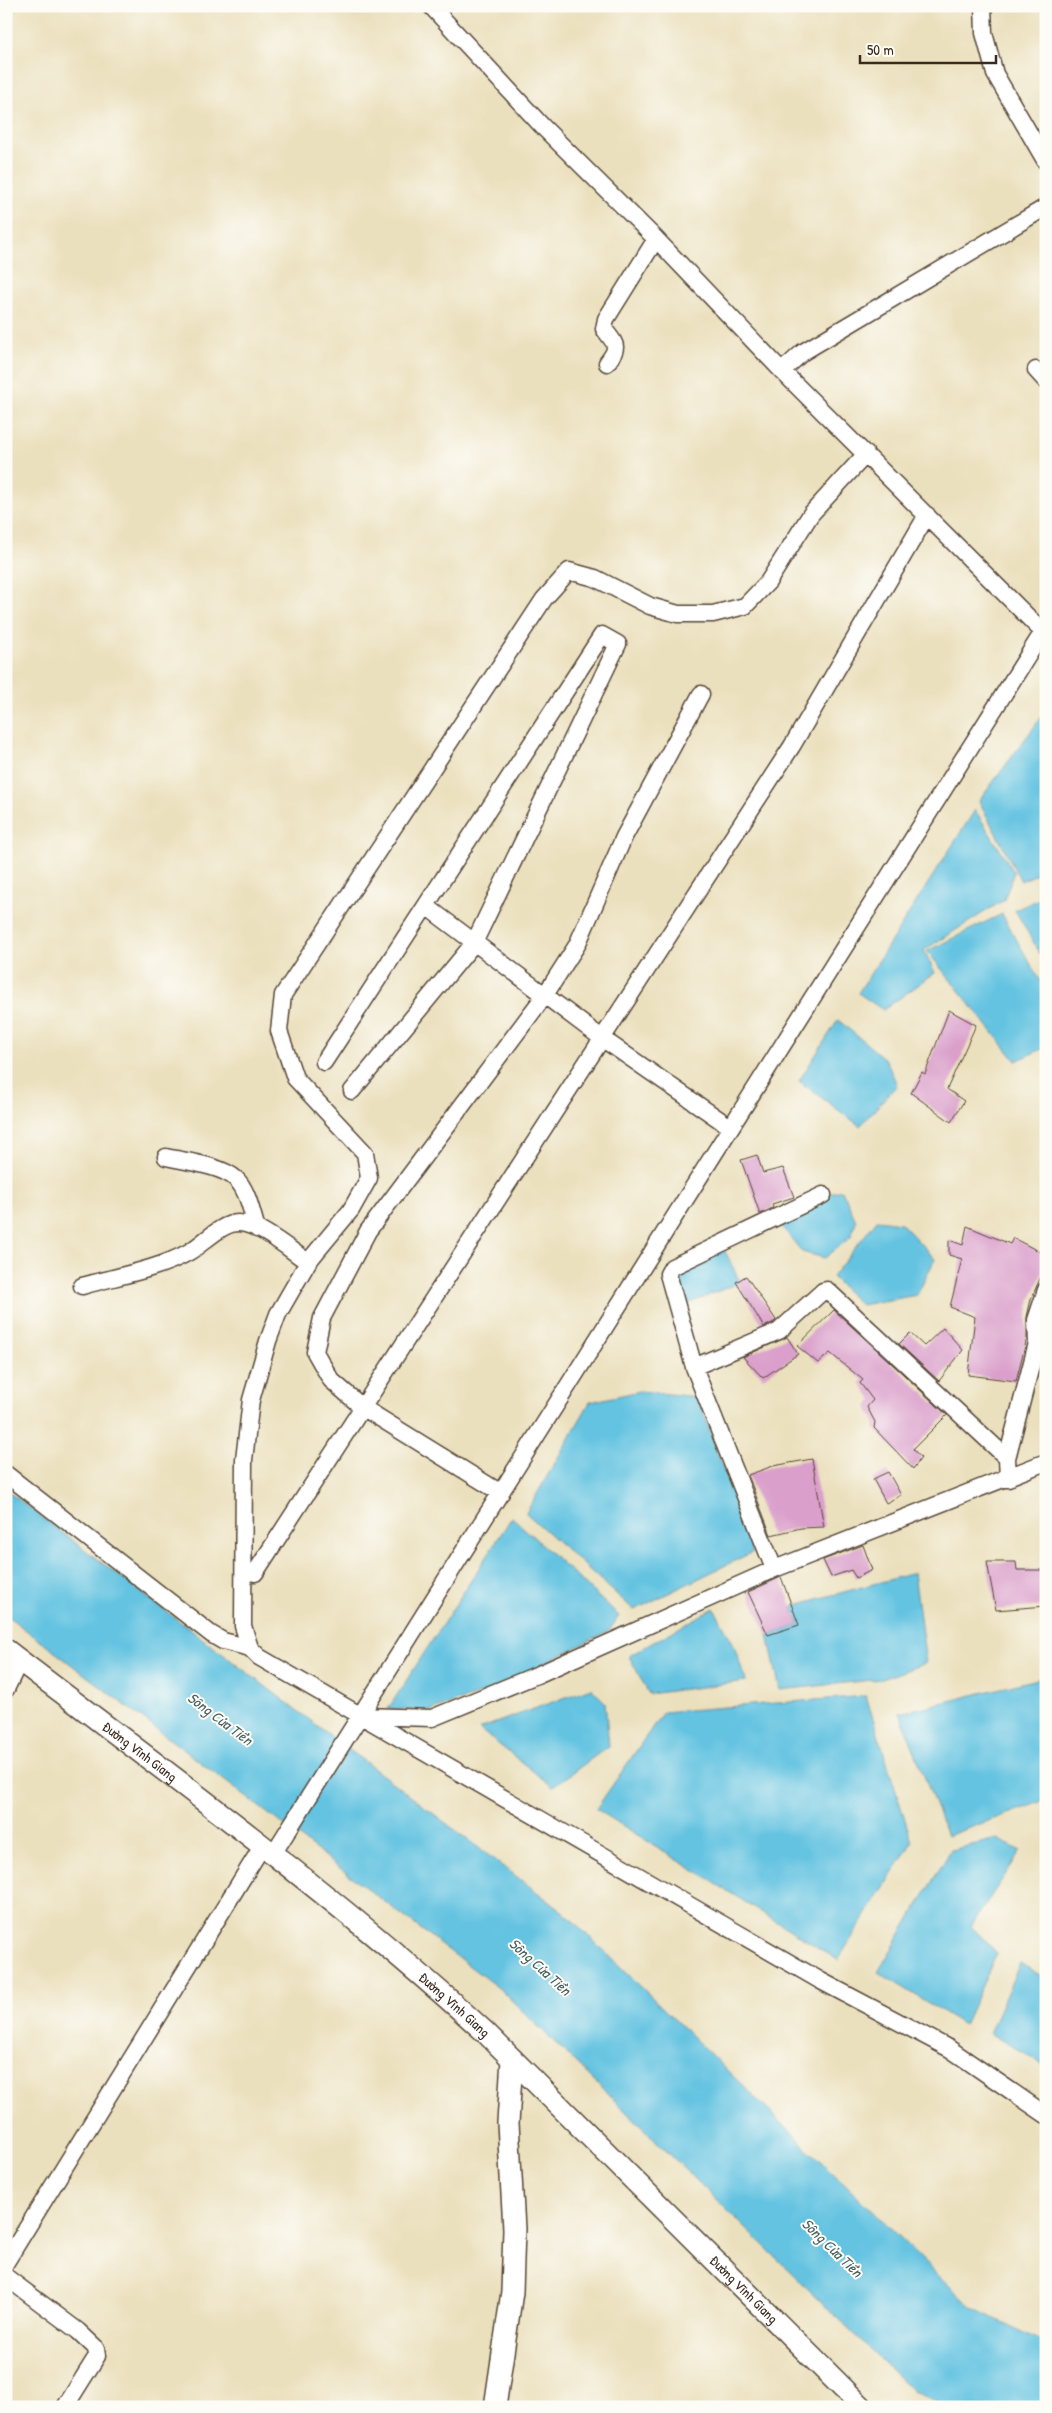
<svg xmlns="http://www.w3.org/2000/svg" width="1052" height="2413" viewBox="0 0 1052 2413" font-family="'Patrick Hand',sans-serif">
<rect width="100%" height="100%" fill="#fdfcf7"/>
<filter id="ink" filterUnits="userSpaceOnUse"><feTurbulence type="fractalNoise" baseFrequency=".02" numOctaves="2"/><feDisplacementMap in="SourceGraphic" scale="10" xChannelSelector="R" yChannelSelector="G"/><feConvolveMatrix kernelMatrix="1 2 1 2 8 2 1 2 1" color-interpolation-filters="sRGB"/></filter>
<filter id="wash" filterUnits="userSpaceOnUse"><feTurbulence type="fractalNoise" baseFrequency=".0096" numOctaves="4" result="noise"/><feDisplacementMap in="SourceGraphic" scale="20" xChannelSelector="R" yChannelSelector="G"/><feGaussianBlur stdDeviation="1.12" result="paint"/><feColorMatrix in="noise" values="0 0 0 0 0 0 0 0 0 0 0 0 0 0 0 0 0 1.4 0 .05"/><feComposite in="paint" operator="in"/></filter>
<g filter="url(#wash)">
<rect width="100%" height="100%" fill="#ebe0bd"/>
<path fill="#63c3e1" stroke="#4f7680" d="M1046,711V870L1021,881L979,801Z
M975,810L1014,872L1004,900L924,950L935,973L883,1010L858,993Z
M1046,896V964L1015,910Z
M1002,914L1046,991V1047L1016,1061L927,951Z
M838,1020L886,1060L897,1085L860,1126L799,1081Z
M842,1190L856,1221L851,1237L825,1258L802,1252L775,1218L823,1195Z
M877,1220L901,1223L935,1259L917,1295L861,1305L832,1277Z
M723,1247L740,1282L688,1304L677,1289L679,1273Z
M640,1391L698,1397L753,1552L634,1610L526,1513L590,1402Z
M6,1490L566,1914L972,2308L1046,2343V2407H946L913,2391L501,1990L6,1615Z
M512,1517L619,1616L609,1631L491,1690L430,1711L388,1709Z
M914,1573L926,1663L882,1679L780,1690L768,1635L799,1625L792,1606Z
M714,1608L733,1643L746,1681L649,1694L629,1656Z
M1046,1677V1800L947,1836L900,1713Z
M591,1688L605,1702L609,1746L553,1787L479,1729Z
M866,1696L912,1842L838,1960L596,1809L663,1712Z
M997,1839L1021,1851L971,1926L997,1953L964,2025L878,1972L951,1850Z
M1020,1963L1046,1979V2066L989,2033Z"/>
<g id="blocks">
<path fill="#da9fcb" d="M949,1010L976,1025L947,1089L964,1101L951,1122L911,1093L922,1072L925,1074Z
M757,1155L763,1173L783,1168L794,1197L772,1204L773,1208L760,1214L741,1160Z
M967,1226L1010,1244L1013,1238L1046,1255V1265L1031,1299L1027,1317V1338L1016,1381L968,1375L975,1317L950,1307L962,1259L949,1255V1240L963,1245Z
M746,1276L776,1320L774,1322L764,1327L736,1282Z
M834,1310L947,1415L913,1449L921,1458L913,1469L874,1428L875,1422L867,1407L873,1400L860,1383L863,1380L830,1353L818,1363L797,1346Z
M943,1328L963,1350L939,1381L899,1344L910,1333L924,1346Z
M787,1337L798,1354L763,1378L743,1357Z
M812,1459L824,1527L801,1528L771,1535L748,1475L773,1466Z
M888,1472L901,1495L886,1503L873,1479Z
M863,1545L872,1570L856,1578L851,1570L831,1577L823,1560Z
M987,1562H1016L1017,1570H1046V1606L996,1610Z
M781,1577L799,1625L768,1635L748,1592Z"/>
</g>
</g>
<g filter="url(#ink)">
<use href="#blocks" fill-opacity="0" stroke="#554536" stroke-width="1"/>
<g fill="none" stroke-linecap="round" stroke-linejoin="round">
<g stroke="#554536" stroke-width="19">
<path id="minor" d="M431,6L543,127L656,239L782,371L1046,635
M983,6L984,33L995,74L1046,162
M607,363C620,346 616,345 604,329L606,319L656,239
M1036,370L1046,381
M782,371L803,352L1046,207
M866,454L811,514L768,582L745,606L713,614H678L650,606L595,578L569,571L544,599L283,995L279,1031L295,1078L365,1153L369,1178L351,1210L308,1262L278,1314L268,1341L251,1400L244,1460L243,1626L250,1648L259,1657L821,1981L950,2049L1046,2115
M426,906L603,1039L730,1127
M324,1062L602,635L618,644L474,943L352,1091
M166,1157C184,1161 223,1166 236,1179C248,1190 252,1214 257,1229
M82,1286C117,1276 157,1270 189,1252C203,1244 221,1223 238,1223C259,1223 290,1250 308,1262
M694,1367L779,1331L823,1291L827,1290L1007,1458L1008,1479
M1007,1458L1037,1343L1036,1320L1046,1290
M6,1474L211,1634L223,1641L250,1648
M501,1493L362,1407L331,1380L315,1352L322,1318L368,1231L545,995L577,945L624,837L701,694
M774,1569L694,1367L668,1274L672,1267L823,1195
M255,1573L792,746L927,515
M6,1689L20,1660
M363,1716L432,1718L539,1674L777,1568L1046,1462
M273,1854L1046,627
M6,2262L263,1845
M6,2277L78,2331L96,2348L97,2356L65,2407"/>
</g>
<g stroke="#554536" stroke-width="24">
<g id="tertiary">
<path id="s1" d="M6,1650C168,1774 334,1894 485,2032L862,2407"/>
<path d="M495,2407L512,2292L514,2229L508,2123L512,2059"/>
</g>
</g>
<use href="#minor" stroke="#fff" stroke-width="16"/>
<use href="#tertiary" stroke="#fff" stroke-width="21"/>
</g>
</g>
<g text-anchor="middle" stroke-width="4" stroke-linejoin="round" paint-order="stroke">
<g font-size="14" fill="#3b2a1e" stroke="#fdfcf7">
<text dy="5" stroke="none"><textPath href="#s1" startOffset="168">Đường Vĩnh Giang</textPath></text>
<text dy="5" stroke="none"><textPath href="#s1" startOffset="572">Đường Vĩnh Giang</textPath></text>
<text dy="5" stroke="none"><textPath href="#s1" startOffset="978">Đường Vĩnh Giang</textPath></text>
</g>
<g font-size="15" font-style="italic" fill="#496062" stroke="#fdfcf7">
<text transform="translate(220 1719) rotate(37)" y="5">Sông Cửa Tiền</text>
<text transform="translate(540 1967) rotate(42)" y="5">Sông Cửa Tiền</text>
<text transform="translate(832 2248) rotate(44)" y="5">Sông Cửa Tiền</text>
</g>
</g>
<rect width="1052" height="2413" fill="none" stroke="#fdfcf7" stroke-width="25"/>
<path d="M860 55v8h136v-8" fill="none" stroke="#3b2a1e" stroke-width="2.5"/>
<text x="867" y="55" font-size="15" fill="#3b2a1e" stroke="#fdfcf7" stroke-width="4" paint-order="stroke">50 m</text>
</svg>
